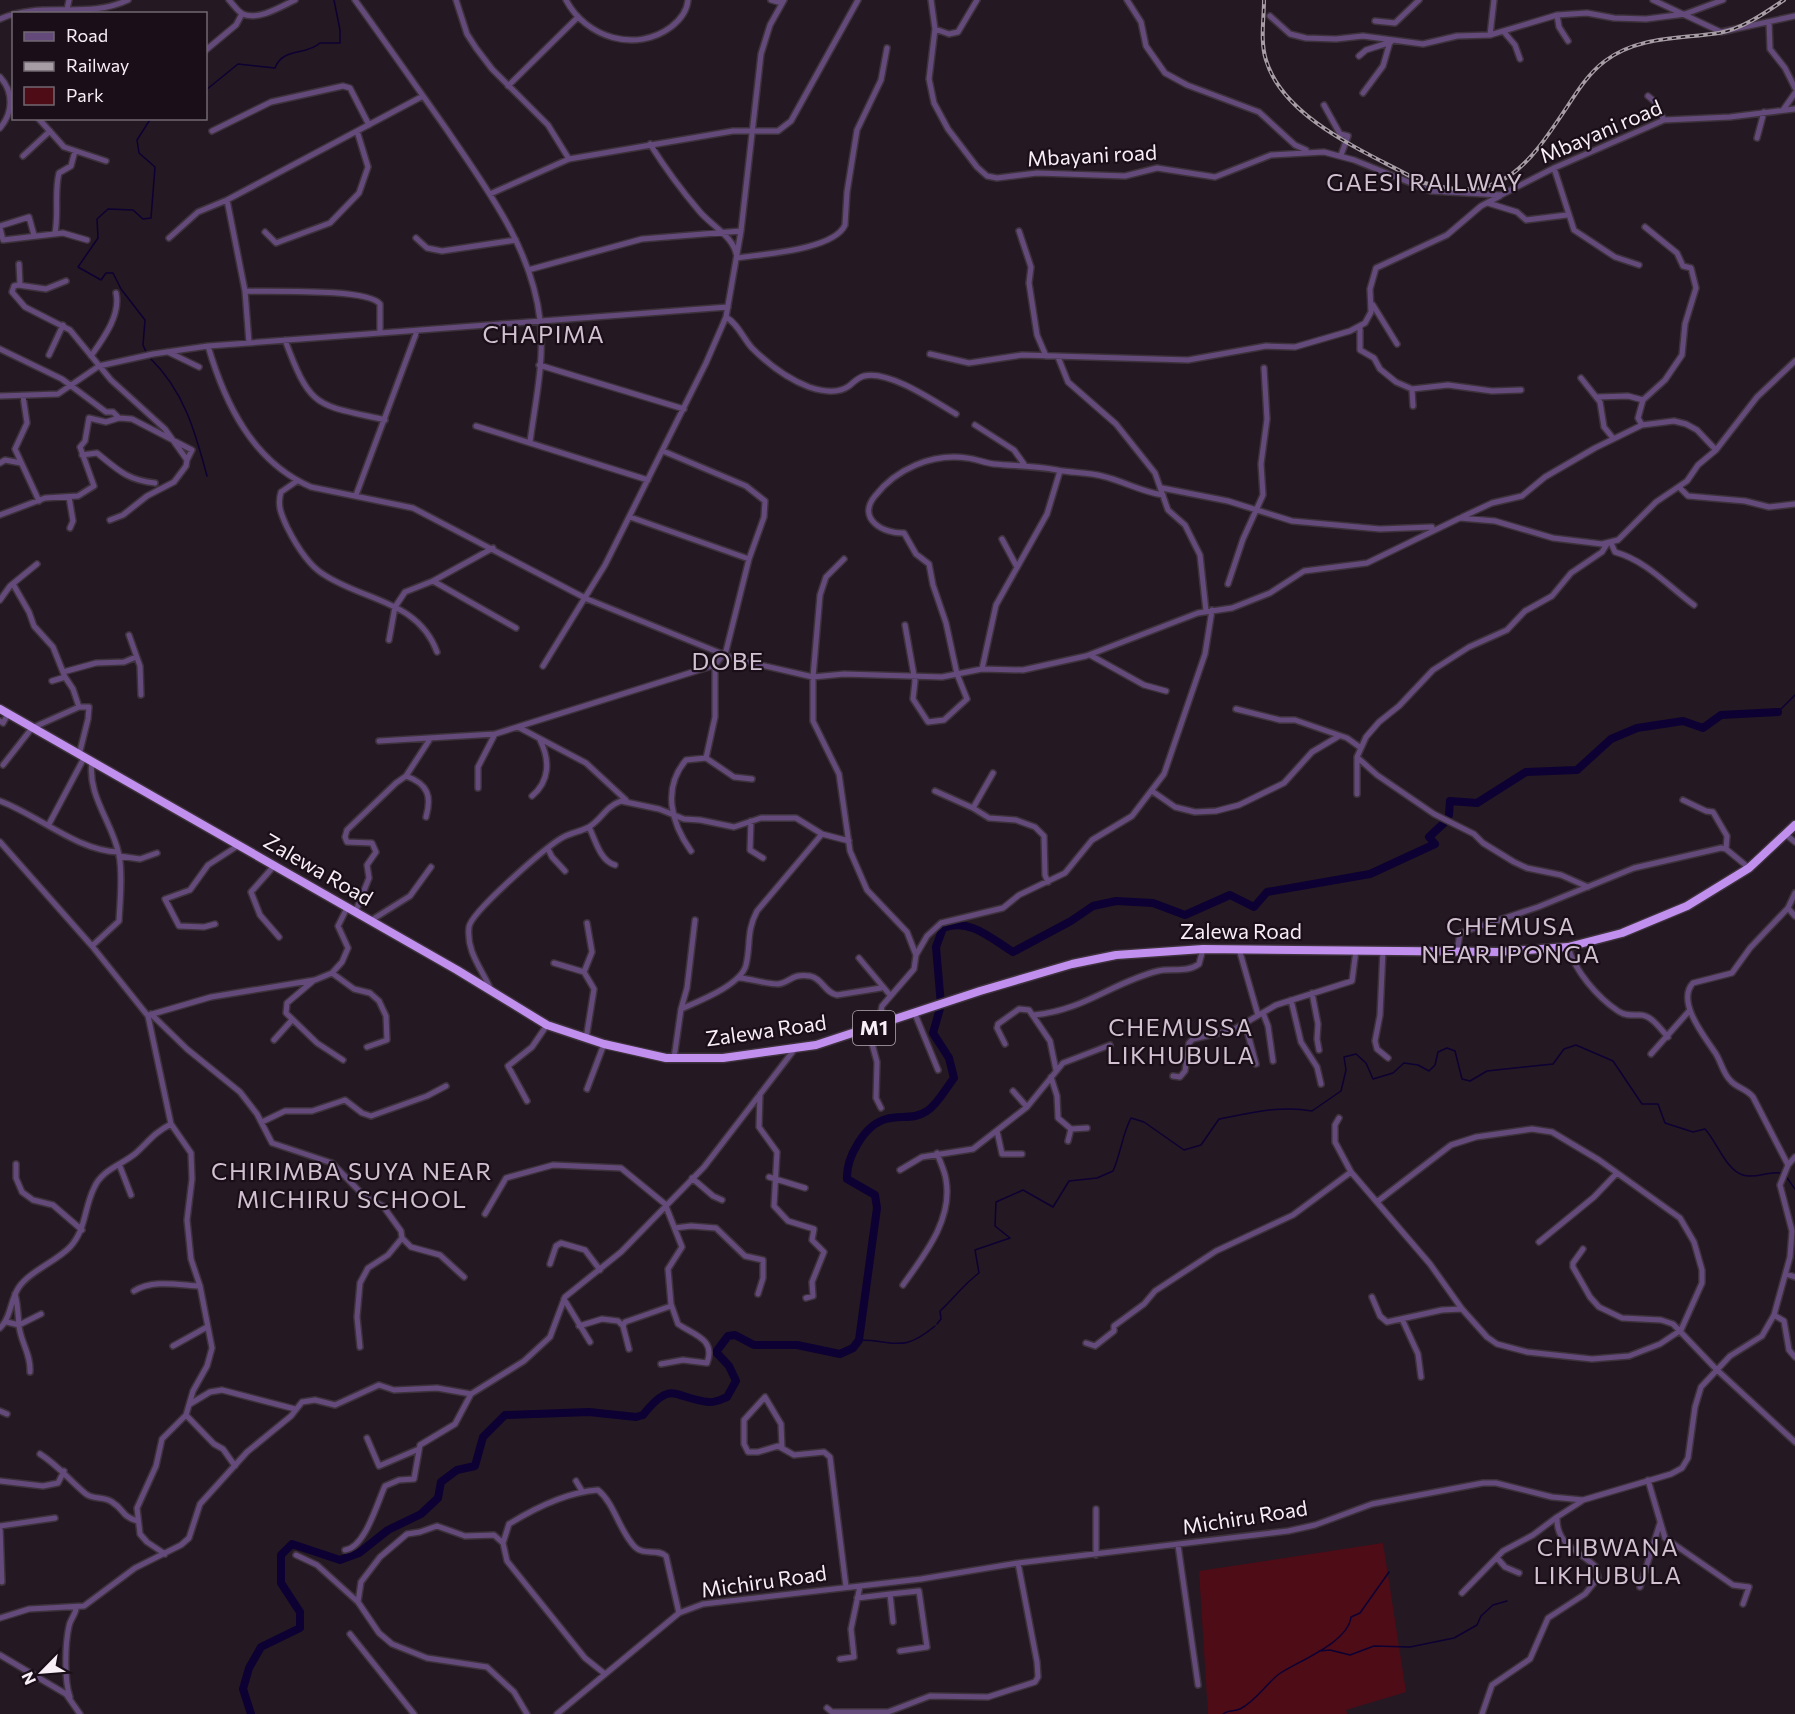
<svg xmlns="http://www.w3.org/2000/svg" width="1795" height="1714" viewBox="0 0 1795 1714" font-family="Commissioner,sans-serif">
<rect width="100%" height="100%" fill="#241822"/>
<path fill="#4e0c17" d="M1383,1543L1406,1692L1346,1710L1347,1714H1208L1199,1571Z"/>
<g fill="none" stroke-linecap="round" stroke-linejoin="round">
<path stroke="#0d0033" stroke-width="1.5" d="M206,90L238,64L275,68C283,47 306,56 320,43H340V30L334,0
M147,354L143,345L145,320L121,289L113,273H106L101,280L78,267L98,238L97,219L108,209L133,210L143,219L151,218L155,167L139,153L137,140L151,118
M150,358C184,391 195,431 207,476
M1778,712L1795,695
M1785,1175L1795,1189
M937,1324L941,1319L940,1311C954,1298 964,1284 979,1273L975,1250L1010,1238L995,1226L996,1202L1023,1190L1053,1207L1069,1181L1097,1178L1113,1171C1121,1153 1122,1135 1131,1118L1144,1122L1184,1150L1201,1145L1219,1119C1250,1113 1281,1105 1312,1111L1341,1091L1346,1070L1344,1057L1356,1054L1366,1063L1373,1079L1393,1073L1404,1063L1418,1065L1429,1071L1435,1065L1438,1052L1447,1048L1455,1051L1462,1079L1470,1081L1487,1071L1553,1064L1564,1049L1576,1045L1613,1061L1642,1104H1658L1665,1123L1693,1132L1705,1129C1717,1142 1726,1170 1743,1175C1755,1179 1768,1171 1780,1173
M859,1340C896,1340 901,1354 935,1326
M1319,1651L1330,1650L1350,1655L1374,1646L1410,1647L1454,1638L1477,1625L1481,1616L1493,1605L1507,1601
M1223,1714C1229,1709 1234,1712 1240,1709C1256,1701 1266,1684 1279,1674C1298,1661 1348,1643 1351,1617L1360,1613L1389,1572"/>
<path stroke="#0d0033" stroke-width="8" d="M1449,815L1450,801L1477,803L1526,772L1577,770L1611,739L1637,728L1683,721L1703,728L1721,715L1778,712
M251,1714L243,1689L249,1668L261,1647L300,1628V1612L281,1583V1555L292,1544L340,1560L359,1553L388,1530L421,1514L438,1498L441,1482L457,1470L475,1466L483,1437L505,1415L589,1412L636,1417L643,1415C672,1378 675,1399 709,1402C714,1403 722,1399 727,1397L736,1381L729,1366L716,1352L728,1336L735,1335L754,1345H797L840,1354L853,1348L859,1340L877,1208L875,1195L847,1179C846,1158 864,1125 886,1119C901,1115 914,1120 927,1111C938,1104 946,1088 954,1078L949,1058L933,1033L941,1005L936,947L943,928C971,918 990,938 1013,952L1071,921L1093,906L1116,901L1153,903L1185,915L1230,895L1254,907L1267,892L1370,874L1435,844L1429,837L1445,822"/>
<g stroke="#3d323b" stroke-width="8">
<path id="minor" d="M229,0C233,4 238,12 243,14C258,21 282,6 295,0
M355,0C386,43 416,86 447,130C486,188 532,248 540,320C545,360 535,403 530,442
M456,0L467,34L476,48L492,69L548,125L569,159
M566,0C586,38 636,53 671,27C680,20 687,12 688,0
M771,0L782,3
M931,0L935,29L929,79L934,103L948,129L977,167L987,176L997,178L1037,173L1125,176L1157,168L1215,177L1271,155L1324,152L1354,160L1431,191L1501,195L1554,168L1664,120L1730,117L1795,109
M1127,0L1141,22L1146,46L1165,73L1187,85L1259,112L1295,145L1306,150
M1653,0L1721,32L1795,16
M66,14L69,0
M1557,15L1559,27L1568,41
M1270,16L1290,34L1306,38L1336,39L1363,36L1423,44L1457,36L1490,35L1557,15L1587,13L1614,18L1646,19L1685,14L1723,0
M0,19C42,0 86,20 128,0
M1375,21L1395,23L1419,0
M1769,22L1770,49L1785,68L1795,88
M935,29L949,34L958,32L977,0
M1504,32L1515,45L1520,59
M1490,35L1494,0
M206,50L236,25L242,14
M1359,56L1366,50L1391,42
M0,77C14,92 13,113 0,128
M508,86L578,17
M1363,93L1383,66L1390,42
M1648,96L1654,101L1664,120
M1324,105L1340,134L1348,136L1341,155
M1783,110L1795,93
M38,118L64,147L106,161
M212,131L271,102L343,86L350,88L369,125
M1757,138L1764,112
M650,144C665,168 682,191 700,212C713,227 735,237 737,258C762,254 834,250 845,225L847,192L857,130L881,80L887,48
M23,156L50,131
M1554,168L1574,230L1615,257L1639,265
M490,194L569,159L733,131H778L791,121L858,0
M227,200L245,291L249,343
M1488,203L1517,212L1526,220L1567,215
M0,226L29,217L34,235
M0,228L3,240L63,233L87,240
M1019,231L1031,267L1029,283L1037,335L1046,356
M265,232L276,243L330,223L359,193L368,167L357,131
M55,233C59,212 54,193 59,173L71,166L75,151
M169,238L198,212L227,200L423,96
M416,238L427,248L442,251L516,240
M19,264L20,285
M528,270L642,239L741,231
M66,281L46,289L18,285L14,286L12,292L25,307L70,330L111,380L165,429L187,460L186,466L174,482L147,496L123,515L110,520
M245,291C268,292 368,288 380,304V332
M1373,305L1397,344
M726,317C738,324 743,338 752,348C768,364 788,379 809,387C821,391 838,394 849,386C854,382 857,378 864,376C889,370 934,401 956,414
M1360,327V350L1374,358L1380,369L1396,382L1412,389L1413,406
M285,340C311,410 316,404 385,420
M208,346C225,404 253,462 311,487L413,508L587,599L735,659L813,677L844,674L942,677L982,669L1023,670L1086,656L1198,613L1232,608L1270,593L1304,571L1367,563L1460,518L1495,521L1553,538L1602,544L1618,540L1656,502L1687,481L1698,465L1716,450L1757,397L1795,361
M0,349L62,379L106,412H113L119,418
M168,352L199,367
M930,354L969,363L1022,355L1188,360L1266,346L1295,347L1350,331L1365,323L1371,312L1370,289L1376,268L1447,235L1481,206L1500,196
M49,355L63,325
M91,356C103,339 121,315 116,293
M1058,357L1068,382L1116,424L1155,473L1168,510L1185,525L1200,555L1206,611
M539,365L684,409
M1581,378L1600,402L1604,427L1613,438
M1412,389L1448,385L1492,391L1521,390
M0,396L58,394L99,366L153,354L208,346L728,307
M23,396L27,423L15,449L39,501
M1597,397L1628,396L1643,400
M975,425L1014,450L1024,464
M1642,425L1638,418L1643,400L1665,380L1682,355L1685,324L1696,288L1691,268L1683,266L1677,253L1645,227
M476,426L648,480
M663,451L746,486L765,501L764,517L749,559L726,651L715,665V717L706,758L734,777L752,779
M82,455L97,453C118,470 127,480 155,483
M0,463L5,460L21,463
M297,481L281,492C277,505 281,514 287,527C295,543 307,564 323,574C363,601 418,600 437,652
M1679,487L1688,496L1745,501L1769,507L1795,504
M1162,488L1228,501L1292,521L1380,529L1432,527
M356,495L417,331
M69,497L73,521L70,528
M0,515L45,498L78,496L94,486L80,447L85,441L89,418L106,422L119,418L132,419L192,450L187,460
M630,517L749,559
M1462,517L1492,503L1522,496L1545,477L1595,448L1642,425L1674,421L1686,424L1697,430L1716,450
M1002,539L1017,567
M1611,543L1615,552C1647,561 1668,586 1694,605
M844,559L826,577L820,595L813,677V721L839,774L850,851L867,890L907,932L916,955L914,969L882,1006L880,1016L884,1025
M433,581L516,628
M13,584L29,612L34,626L53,647L65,677
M1228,584L1243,539L1263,495L1261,464L1267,419L1264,368
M0,600L10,586L37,564
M905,625L915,681L913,699L928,722L944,720L967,699L957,674L946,623L933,585L929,564L916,554L904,533C884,534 856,519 875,496C896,469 932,453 967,458C976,459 985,463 994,464C1015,466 1036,466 1057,470C1072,473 1088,472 1102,476C1123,481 1142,492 1163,495
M129,635L140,666L141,695
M389,640L395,607L405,592L433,581L493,548
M1090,655L1144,685L1166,691
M543,666L605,565L706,363L726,317L741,231L761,54L770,25L784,0
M982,669L996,605L1047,514L1060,471
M63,672L96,663L124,662L136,657
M52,681L65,677L73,689L79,707
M1236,709L1280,720H1295L1347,738L1361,748
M0,721L3,723L8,714
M518,727L586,763L626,800
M379,741L495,734L715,665
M1358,758L1377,775L1434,814L1474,834L1483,843L1514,862L1527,868L1561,875L1588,887
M3,765L32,728L79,707H89L88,719L79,755
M406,776C428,784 432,796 426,817
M478,788V767L495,734
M935,791L973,808L989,818L1016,820L1035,827L1044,836L1045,875L1048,882
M1152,791L1175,807L1195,812L1216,811L1239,805L1284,783L1312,752L1339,736
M1357,794V757L1366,737L1379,722L1399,706L1433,670L1469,647L1507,630L1525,611L1552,596L1571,573L1602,552L1607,544
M532,796C550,781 550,760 540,740
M1683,800L1706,811L1713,812L1727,836L1726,849
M0,801C38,815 78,851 118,852
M973,808L993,773
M751,821L750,850L763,858
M49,824L84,758
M589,827C595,839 600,861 615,865
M1785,834L1795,842
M0,842L92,946L148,1016L171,1124L191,1153L192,1179L187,1220L191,1259L200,1286L212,1348L207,1366L193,1391L186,1415L162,1439L156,1466L137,1508L140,1534L147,1542L165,1554
M548,849L552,857L565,871
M691,851C671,823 662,788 686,760L706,758
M119,856L140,859L157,853
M274,866L251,892L260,915L279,937
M1788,908L1795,916
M355,913L369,878L367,865L376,852L372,843L347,842L345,837L347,830L396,783L406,776L430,739
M370,921L410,896L431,867
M215,924L204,927L179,926L165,899L190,890L208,865L239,845
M92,946L119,921C120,900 123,875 119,855C113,823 87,796 92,762
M1568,947C1575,971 1597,997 1618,1011C1625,1016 1633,1015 1640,1015C1652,1015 1661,1030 1668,1037
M1239,949L1258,1015
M1383,950L1380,1015L1375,1041L1377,1049L1388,1058
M1457,952L1460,933L1538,907L1634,868L1721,848L1726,849L1749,868
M916,955L927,936L941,923L1003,908L1019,895L1065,873L1092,840L1132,816L1164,774L1205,654L1212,610
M859,958L890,995
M554,963L584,972L594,989L586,1039
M584,972L592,952L587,923
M332,973L354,989L370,993L379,1001L386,1016L387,1040L367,1047
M740,978C752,979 766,984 778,984C790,983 791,973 810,976C822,978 825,993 837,995L881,988
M313,981L287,1003L286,1013L317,1043L343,1060
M491,990C482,969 466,952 469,927C471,912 544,849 560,839C569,833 580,832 589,827C602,819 605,807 621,801L659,809L684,819L700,820L734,827L761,818H796L822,834L849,841
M1312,993L1318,1024L1317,1039L1319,1050
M1291,1000L1301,1042L1317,1067L1321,1084
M681,1009L687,988L695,920
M1263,1013L1268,1026L1273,1061
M151,1014L187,1049L240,1092L257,1114L272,1143L332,1163L365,1197L383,1206L401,1231L402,1238L411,1247L440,1255L464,1277
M915,1014L938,1070
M149,1015L211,997L315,980L332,973L342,962L348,948L338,926L347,908
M1034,1015C1085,1010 1113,982 1158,971C1171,968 1187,973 1199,964L1203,949
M1245,1023L1256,1064
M868,1029L877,1062L876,1098L881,1108
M274,1040L292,1020
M1005,1044L997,1028L998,1024L1019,1009L1029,1010L1050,1041L1056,1070
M1651,1054L1690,1010
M674,1058L681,1009C699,1001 741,985 746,965C751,944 746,932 757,911L822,834
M1173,1076L1180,1077L1185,1071L1189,1043L1193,1039L1233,1030L1276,1005L1352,981L1356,950
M1051,1077L1057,1096L1058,1118L1071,1129L1087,1128
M587,1089L604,1044
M1013,1091L1027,1107
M760,1094L759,1127L777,1152L774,1206L788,1221L814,1229L812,1240L824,1252L812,1282L813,1296L806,1298
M527,1101L508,1066L532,1047L547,1025
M1339,1118L1335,1125V1142L1351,1172L1430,1264L1462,1309L1487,1337L1497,1344L1527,1352L1592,1359L1629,1356L1660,1344L1681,1330L1702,1283V1270L1694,1242L1680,1218L1599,1160L1552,1132L1532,1129L1476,1137L1451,1145L1378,1201
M262,1122L285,1111H312L345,1100L362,1113L371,1116L427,1096L446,1086
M997,1131L1002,1154H1022
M1068,1141L1071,1129
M16,1164V1178L22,1192L33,1200L53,1205L82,1230
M119,1164L131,1195
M1788,1165L1753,1097C1746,1088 1736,1088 1730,1080C1722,1072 1721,1060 1714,1051C1704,1036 1676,1001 1693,983L1732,973L1750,948L1788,908L1795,893
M900,1170L922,1157L973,1149L1027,1107L1063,1063L1110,1045
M769,1177L805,1188
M692,1178L713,1196L722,1200
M485,1214L506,1178L553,1165L621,1168L665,1204L682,1247L668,1269L671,1304L678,1324C694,1335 716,1339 707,1363L683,1360L661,1364
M675,1228L691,1226L716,1228L745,1256L763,1260V1278L758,1294
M1539,1242L1594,1197L1616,1174
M1583,1249L1573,1263V1267L1590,1297L1599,1307L1622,1318L1661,1320L1673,1324L1716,1369L1795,1442
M550,1264L556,1246L561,1243L585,1250L600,1270
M1786,1274L1795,1277
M903,1285C924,1255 953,1220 946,1180C945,1171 940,1162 937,1153
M134,1291C153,1279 179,1285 200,1286
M15,1294C18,1305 18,1315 19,1326C21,1343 31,1354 30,1372
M1372,1297L1380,1316L1387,1322L1442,1310L1462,1309
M564,1299L590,1342
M1774,1315L1784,1321L1789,1350L1795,1357
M1402,1319L1418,1354L1421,1377
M7,1322L19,1325L41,1314
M579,1326L602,1319L618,1321L623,1326
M0,1328C11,1318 10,1300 19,1287C30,1271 57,1261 70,1247C86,1230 84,1208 94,1188C102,1169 122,1165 136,1153C150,1140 154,1133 171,1124
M1086,1343L1095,1346L1114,1331V1326L1144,1304L1155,1291L1216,1251L1293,1215L1351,1172
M173,1346L207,1327
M360,1347L357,1317L360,1283L368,1268L388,1255L402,1238
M629,1349L623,1326L625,1322L671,1306
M190,1404L210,1392L222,1390L295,1409
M0,1411L7,1414
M186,1415L214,1444L223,1449L235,1466
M367,1438L379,1466L419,1449
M782,1448L781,1424L765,1397L744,1420V1444L748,1452H758L778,1446L794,1455L824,1452L830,1457L846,1587
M40,1454C58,1465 70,1481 86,1494C94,1500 104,1496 112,1502C125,1510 120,1515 137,1521
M1648,1480L1665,1538L1733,1585L1749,1587L1743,1604
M0,1481L43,1486L58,1483L64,1471
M576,1481L582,1491
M0,1526L2,1582
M0,1526L55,1518
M503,1543L509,1524C535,1508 568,1492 598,1490C615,1504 619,1531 635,1547C644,1556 657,1548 666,1556L679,1613
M1178,1545L1198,1685
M345,1550C365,1548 377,1503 385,1486L399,1480L414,1479L420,1445L455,1424L471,1394
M296,1555L317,1565L358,1602L379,1633L392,1644L427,1658L487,1667L514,1692L527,1714
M1096,1555V1509
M1498,1559L1505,1567L1519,1573
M1640,1587L1660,1523
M1462,1593L1503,1551L1533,1535L1557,1517
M857,1598L890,1594
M358,1602L361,1582L380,1557L407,1534L420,1532L437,1526L465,1536L494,1535L503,1543L507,1561L585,1658L605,1674
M0,1618L29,1609L84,1606L135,1568L181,1545L189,1538L200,1504L247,1452L291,1416L302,1402L315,1400L335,1405L379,1385L394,1390L437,1388L471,1394L524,1361L550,1337L565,1297L621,1252L704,1167L794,1050
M893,1622L890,1594L919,1591L927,1647L900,1651
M350,1634L414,1714
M0,1655L66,1694L80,1714
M840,1659L854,1657L851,1629L860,1586
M70,1697C64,1680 65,1644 69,1626C70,1620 75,1615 76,1609
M827,1708L832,1712H888L930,1696L988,1697L1035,1682L1038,1677L1037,1662L1018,1563
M557,1714L679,1613L703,1604L921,1579L1018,1563L1288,1531L1315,1525L1372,1504L1483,1483H1496L1552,1497L1583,1500L1671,1474L1682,1468L1688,1458L1695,1407L1701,1387L1730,1356L1762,1336L1774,1315L1790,1257L1792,1231L1780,1185L1788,1165L1795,1157
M1482,1714L1492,1685L1530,1659L1548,1618L1585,1594L1598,1578L1596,1567C1578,1550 1556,1545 1557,1517L1582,1501"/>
</g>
<g stroke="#3d323b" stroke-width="11">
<path id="highway" d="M0,709L457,970L547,1025L604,1044L666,1058H723L816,1045L980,991L1072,964L1116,955L1203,949L1498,952L1568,947L1622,933L1687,906L1749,868L1795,825"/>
</g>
<use href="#minor" stroke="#634a7a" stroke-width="5"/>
<use href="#highway" stroke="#c190ef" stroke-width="8"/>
<g stroke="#a79da5" stroke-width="4">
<path id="rail" d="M1264,0C1264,19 1260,41 1266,60C1284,120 1369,153 1421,182C1501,206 1527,167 1567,107C1578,90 1589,73 1605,61C1638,36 1680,39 1719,33C1742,29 1765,13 1784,0"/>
</g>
<use href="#rail" stroke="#1a0f19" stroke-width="1.5" stroke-dasharray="4.5" stroke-linecap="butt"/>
</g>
<g text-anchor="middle" stroke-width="4.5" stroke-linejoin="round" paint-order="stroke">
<rect fill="#1a0f19" stroke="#b5abb4" stroke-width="1.5" x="853" y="1011" width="42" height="34" rx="4.5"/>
<g font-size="20" font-weight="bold" fill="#f7eef6">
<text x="874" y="1035">M1</text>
</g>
<g font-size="21" fill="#f7eef6" stroke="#1a0f19">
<text transform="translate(1601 132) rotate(-23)" y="7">Mbayani road</text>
<text transform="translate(1092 156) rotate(-3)" y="7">Mbayani road</text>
<text transform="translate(318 870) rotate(30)" y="7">Zalewa Road</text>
<text x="1241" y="939">Zalewa Road</text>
<text transform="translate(766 1031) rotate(-8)" y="7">Zalewa Road</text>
<text transform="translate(1245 1518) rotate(-9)" y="7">Michiru Road</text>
<text transform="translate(764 1582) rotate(-8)" y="7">Michiru Road</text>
</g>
<g font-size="24" letter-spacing="1.5" fill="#d2c1d0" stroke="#1a0f19">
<text x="1425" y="191">GAESI RAILWAY</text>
<text x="544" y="343">CHAPIMA</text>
<text x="728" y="670">DOBE</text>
<text x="1511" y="935">CHEMUSA<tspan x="1511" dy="28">NEAR IPONGA</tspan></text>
<text x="1181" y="1036">CHEMUSSA<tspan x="1181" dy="28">LIKHUBULA</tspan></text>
<text x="352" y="1180">CHIRIMBA SUYA NEAR<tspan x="352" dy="28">MICHIRU SCHOOL</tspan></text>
<text x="1608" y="1556">CHIBWANA<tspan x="1608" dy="28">LIKHUBULA</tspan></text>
</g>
</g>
<rect x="12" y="12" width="195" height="108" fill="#1a0f19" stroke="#726871" stroke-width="1.5"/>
<rect x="24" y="32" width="30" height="9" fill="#634a7a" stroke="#726871" stroke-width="1.5"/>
<text x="66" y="42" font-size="18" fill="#f7eef6">Road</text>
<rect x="24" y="62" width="30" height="9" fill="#a79da5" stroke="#726871" stroke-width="1.5"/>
<text x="66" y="72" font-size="18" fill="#f7eef6">Railway</text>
<rect x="24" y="87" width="30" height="18" fill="#4e0c17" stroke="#726871" stroke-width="1.5"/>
<text x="66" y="102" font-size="18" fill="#f7eef6">Park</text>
<g transform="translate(42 1672) rotate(245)" stroke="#1a0f19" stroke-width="4.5" paint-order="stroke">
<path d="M0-4.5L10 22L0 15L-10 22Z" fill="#f7eef6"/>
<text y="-9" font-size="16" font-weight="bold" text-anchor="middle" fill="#f7eef6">N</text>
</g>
</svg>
